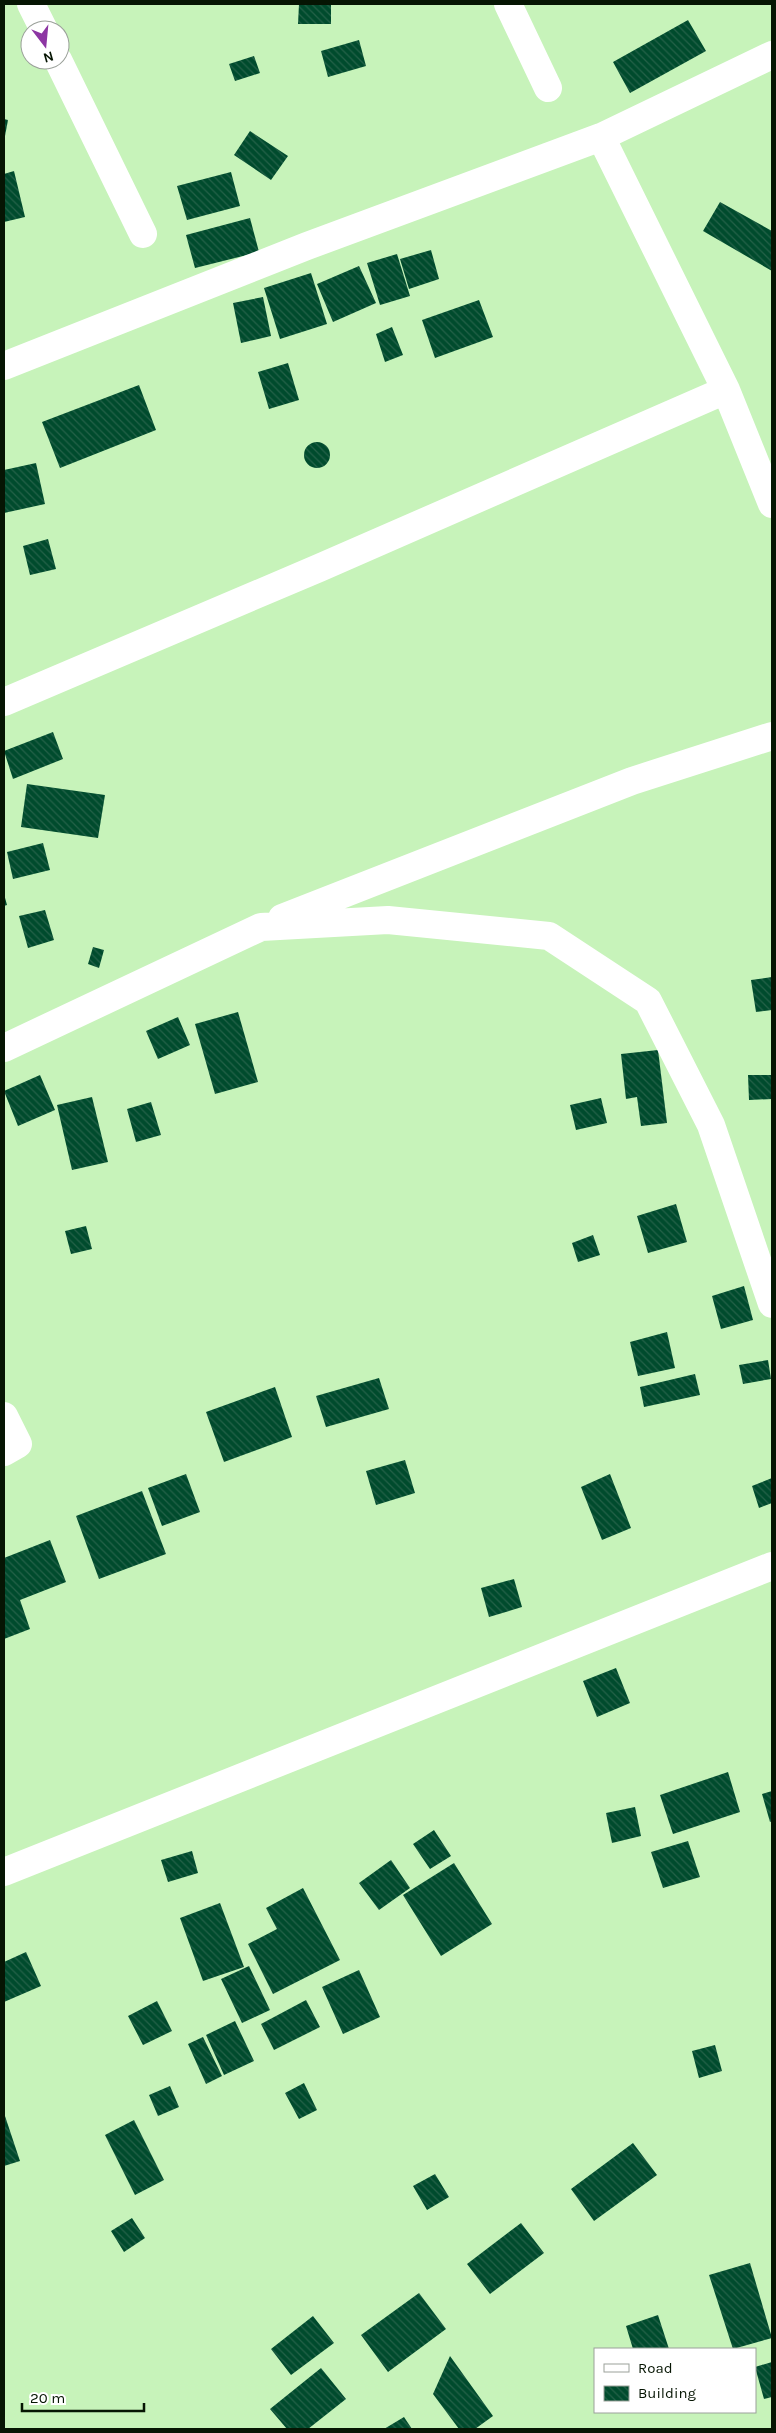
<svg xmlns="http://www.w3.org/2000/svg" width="776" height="2433" viewBox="0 0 776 2433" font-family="Karla,sans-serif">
<defs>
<pattern id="building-back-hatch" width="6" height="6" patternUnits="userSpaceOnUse" patternTransform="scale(1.25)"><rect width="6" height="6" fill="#004b2d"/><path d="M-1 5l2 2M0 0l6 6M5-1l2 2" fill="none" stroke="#246148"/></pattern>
</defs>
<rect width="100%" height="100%" fill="#c7f3ba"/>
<path fill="url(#building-back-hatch)" d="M299,4H331V24H298Z
M688,20L706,51L630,93L613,62Z
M359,40L366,66L328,77L321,51Z
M254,56L260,73L235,81L229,64Z
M4,119L8,120L5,136H4Z
M250,131L288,156L271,180L234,155Z
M14,171L25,217L4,222V174Z
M231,172L240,206L187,220L177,186Z
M720,202L772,231V271L703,231Z
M250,218L259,252L195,268L186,235Z
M431,250L439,279L409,289L400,259Z
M397,254L410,296L380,305L367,263Z
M359,266L376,303L333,322L317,284Z
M311,273L327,324L280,339L264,288Z
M263,297L271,336L241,343L233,303Z
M479,300L493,337L435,358L422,320Z
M392,327L403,355L385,362L376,334Z
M288,363L299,400L269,409L258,372Z
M139,385L156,430L60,468L42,422Z
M304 455a13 13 0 1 1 26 0a13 13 0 1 1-26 0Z
M36,463L45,504L4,513V470Z
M48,539L56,569L30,575L23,546Z
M53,732L63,759L13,779L4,751Z
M27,784L105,795L98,838L21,827Z
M43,843L50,870L13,879L7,852Z
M4,894L7,905L4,906Z
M45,910L54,940L28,948L19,916Z
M93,947L104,950L99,968L88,964Z
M772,977V1010L756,1012L751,980Z
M238,1012L258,1082L215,1094L195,1024Z
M178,1017L190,1045L158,1059L146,1031Z
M658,1050L667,1123L641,1126L637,1097L626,1099L621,1054Z
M40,1075L55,1110L18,1126L4,1091Z
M748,1075H772V1099L749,1100Z
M92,1097L108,1162L72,1170L57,1105Z
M601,1098L607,1123L576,1130L570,1105Z
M151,1102L161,1135L136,1142L127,1109Z
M676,1204L687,1242L648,1253L637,1216Z
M86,1226L92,1249L71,1254L65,1231Z
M593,1235L600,1255L578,1262L572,1243Z
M744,1286L753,1320L721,1329L712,1296Z
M667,1332L675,1368L638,1376L630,1342Z
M768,1360L771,1379L743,1384L739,1365Z
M695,1374L700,1395L644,1407L640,1387Z
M379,1378L389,1409L326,1427L316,1396Z
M275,1387L292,1437L224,1462L206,1412Z
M405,1460L415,1493L376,1505L366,1471Z
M186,1474L200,1512L162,1526L148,1488Z
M610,1474L631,1528L602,1540L581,1487Z
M772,1478V1503L759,1508L752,1486Z
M142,1491L166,1554L99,1579L76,1516Z
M50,1540L66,1582L20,1600L30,1629L4,1639V1558Z
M514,1579L522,1607L489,1617L481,1588Z
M616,1668L630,1703L597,1717L583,1681Z
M728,1772L740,1812L673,1834L660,1795Z
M772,1791V1821L770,1822L762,1794Z
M635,1807L641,1836L612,1843L606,1813Z
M434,1830L451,1856L430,1869L413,1844Z
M688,1841L700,1877L663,1888L651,1852Z
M192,1851L198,1873L168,1882L161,1860Z
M391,1860L410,1888L379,1910L359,1883Z
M454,1863L492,1924L441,1956L403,1895Z
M303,1888L340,1960L273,1994L248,1944L277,1929L266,1908Z
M220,1903L244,1967L203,1981L180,1918Z
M26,1952L41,1986L4,2002V1962Z
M249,1966L270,2010L242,2023L221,1979Z
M359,1970L380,2017L343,2034L322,1987Z
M306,2000L320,2027L274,2050L261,2024Z
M157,2001L172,2031L143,2045L128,2016Z
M235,2021L254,2061L224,2075L206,2035Z
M203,2037L222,2076L206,2084L188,2044Z
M715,2045L722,2071L699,2078L692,2051Z
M304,2083L317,2110L299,2119L285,2093Z
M170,2086L179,2107L158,2116L149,2095Z
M4,2113L20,2161L4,2166Z
M134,2120L164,2180L135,2195L105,2135Z
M633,2143L657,2175L594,2221L571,2189Z
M435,2174L449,2197L427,2210L413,2186Z
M132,2218L145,2238L124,2252L111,2231Z
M521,2223L544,2253L490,2294L467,2264Z
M750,2263L772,2338L733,2349L709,2275Z
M419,2293L446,2329L388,2372L361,2335Z
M658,2315L669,2349H633L626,2326Z
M313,2316L334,2343L291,2375L271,2349Z
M450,2356L493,2416L475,2429H459L433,2394Z
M772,2362V2397L764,2399L755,2367Z
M321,2368L346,2399L308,2429H287L270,2409Z
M404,2417L412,2429H384Z"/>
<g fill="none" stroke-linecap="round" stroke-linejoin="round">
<path stroke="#fff" stroke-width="28" d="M31,4L44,30
M508,4L548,88
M58,60L143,234
M601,137L726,390L772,504
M4,366L307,246L601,137L772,55
M4,702L319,568L726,390
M282,918L632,781L772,736
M4,1048L261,927L388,920L549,936L648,1001L711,1125L772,1304
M4,1416L18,1444L4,1452
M4,1872L772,1566"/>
</g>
<rect width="776" height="2433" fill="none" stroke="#061503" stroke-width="10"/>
<rect x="594" y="2348" width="162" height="65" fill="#ffffff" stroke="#9ba19a"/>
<rect x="604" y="2364" width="25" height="8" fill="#ffffff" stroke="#9ba19a"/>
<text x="638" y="2373" font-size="15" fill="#061503">Road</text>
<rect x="604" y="2386" width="25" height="15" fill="url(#building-back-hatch)" stroke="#9ba19a"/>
<text x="638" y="2398" font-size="15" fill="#061503">Building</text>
<g transform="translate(45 45) rotate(164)"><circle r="24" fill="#ffffff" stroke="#9ba19a"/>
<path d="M0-4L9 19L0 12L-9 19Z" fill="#8d36a3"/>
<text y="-8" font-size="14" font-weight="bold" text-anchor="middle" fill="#061503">N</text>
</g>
<path d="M22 2403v8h122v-8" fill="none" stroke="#061503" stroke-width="2.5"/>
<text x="30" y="2403" font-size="15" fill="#061503" stroke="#ffffff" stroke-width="4" paint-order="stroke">20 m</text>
</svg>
